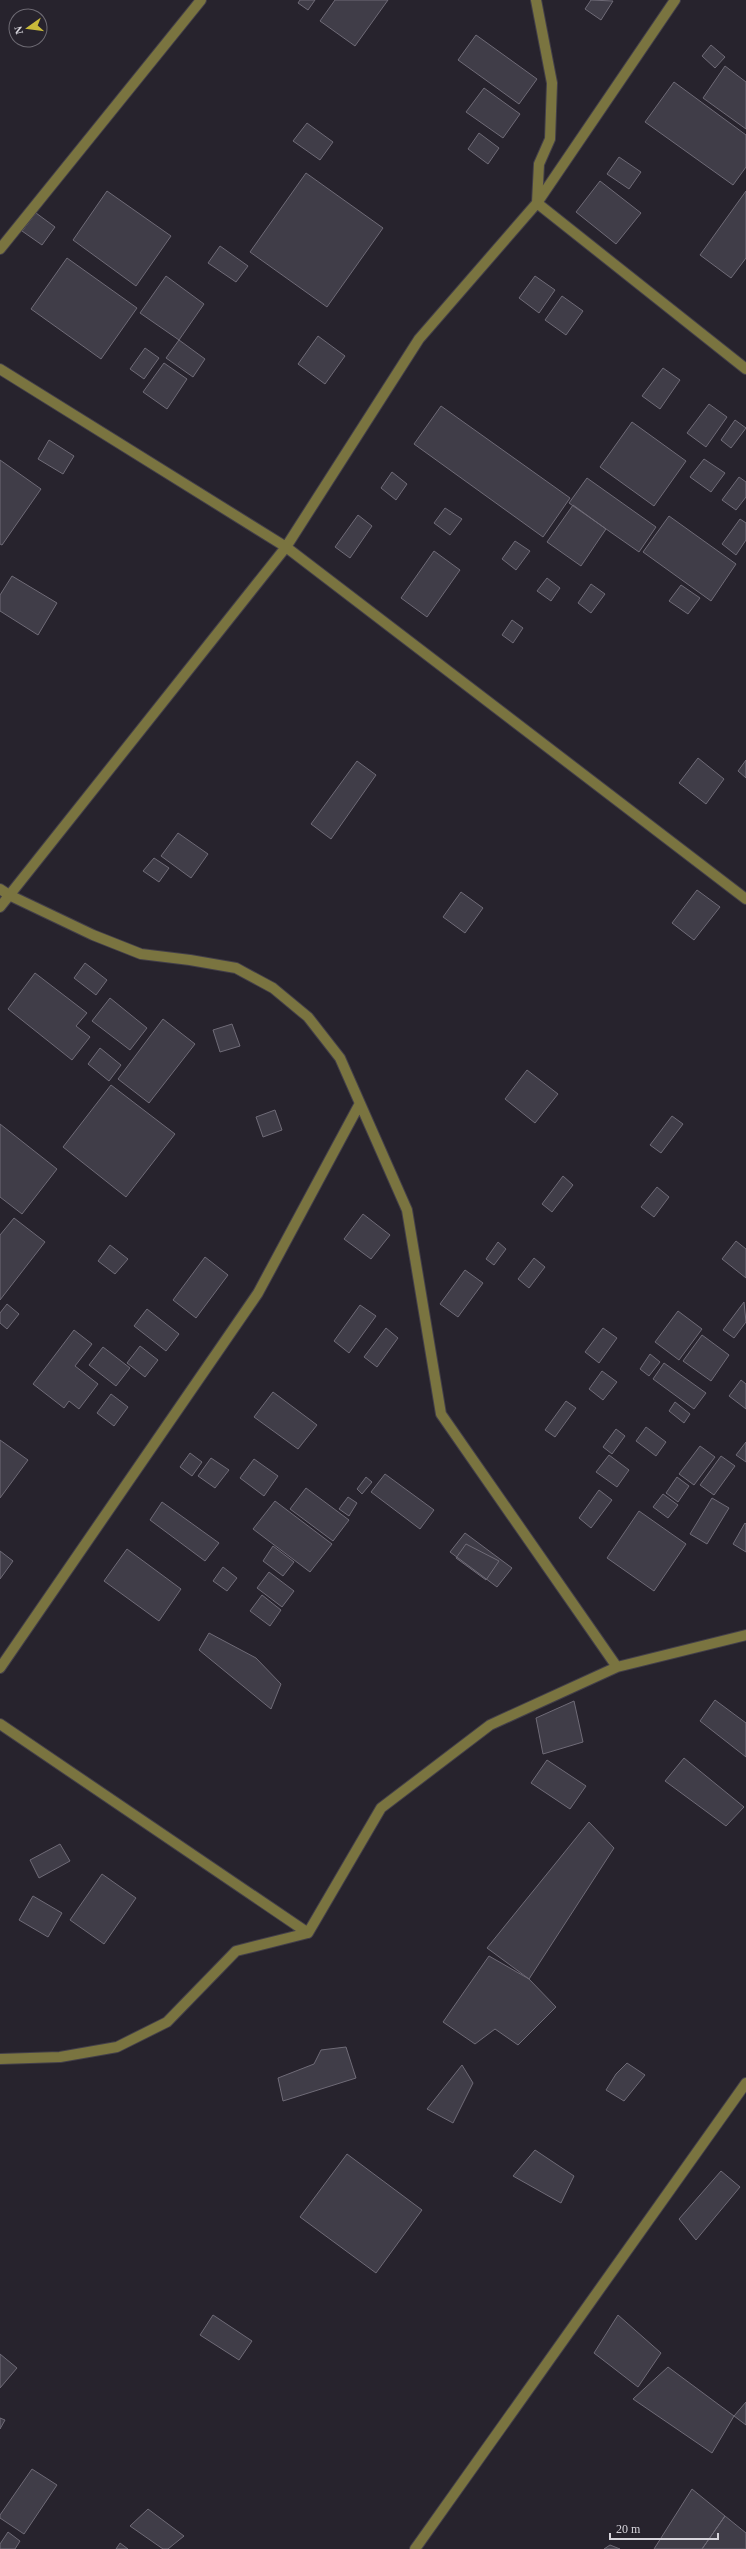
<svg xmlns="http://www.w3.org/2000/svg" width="746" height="2549" viewBox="0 0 746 2549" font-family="'Times New Roman',serif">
<rect width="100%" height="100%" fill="#27232d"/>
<path fill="#403d48" stroke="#6f6b77" d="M300,0H315L308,10L298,3Z
M335,0H388L355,46L320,21Z
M591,0L613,1L601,20L585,9Z
M476,35L537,79L519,104L458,60Z
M711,45L725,57L715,68L702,56Z
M725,66L746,82V129L703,98Z
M674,82L746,135V167L733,185L645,122Z
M484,88L520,114L503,138L466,112Z
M307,123L333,142L320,160L293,141Z
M479,133L499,148L488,164L468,149Z
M619,157L641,172L629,189L607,174Z
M306,173L383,228L327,307L250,252Z
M600,181L641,213L616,244L576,212Z
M107,191L171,236L136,286L73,240Z
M746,191V258L731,278L700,255Z
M36,213L55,227L42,245L22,231Z
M220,246L248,266L236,282L208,263Z
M67,258L137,308L101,359L31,309Z
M166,276L204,304L179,340L140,313Z
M535,276L555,290L539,313L519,298Z
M562,296L583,311L566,335L545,320Z
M318,336L345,356L325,384L298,364Z
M179,340L205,359L193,377L166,358Z
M145,348L159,358L144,379L130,369Z
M164,363L187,379L167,409L143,392Z
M663,368L680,380L660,409L642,396Z
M709,404L727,417L706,447L687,433Z
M441,406L570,498L543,537L414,444Z
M735,420L746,428L731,448L721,440Z
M632,422L686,461L654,506L600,467Z
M49,440L74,456L63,474L38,459Z
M704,459L725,473L711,492L690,477Z
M0,460L41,489L2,545L0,544Z
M392,472L407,484L396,500L381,488Z
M739,477L746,482V497L736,510L722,500Z
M587,478L656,527L639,552L569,503Z
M573,505L606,529L581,566L547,542Z
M445,508L462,519L450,535L434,523Z
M358,515L372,526L350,558L335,547Z
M669,516L736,564L711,601L643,552Z
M740,519L746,523V540L736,555L722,544Z
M515,541L530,551L516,570L502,559Z
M434,551L460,570L427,617L401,598Z
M12,576L57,603L38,635L0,611V595Z
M547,578L560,588L551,601L537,591Z
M591,584L605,594L591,613L578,603Z
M681,585L700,598L688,614L669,601Z
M512,620L523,628L513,643L502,635Z
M698,758L724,779L706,804L679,783Z
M746,760V778L738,771Z
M357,761L376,775L331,839L311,824Z
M178,833L208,854L191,878L161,856Z
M154,858L169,868L159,882L143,871Z
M697,890L720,907L694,940L672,923Z
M461,892L483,908L465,933L443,917Z
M85,963L107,980L96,995L74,978Z
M35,973L87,1013L76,1026L90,1037L72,1060L8,1009Z
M110,998L147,1028L130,1050L92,1021Z
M163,1019L195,1044L149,1103L118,1079Z
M232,1024L240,1046L220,1052L213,1030Z
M100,1048L121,1065L109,1081L88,1064Z
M527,1070L558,1094L535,1123L505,1099Z
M111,1085L175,1134L126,1197L63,1147Z
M275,1110L282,1130L263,1137L256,1117Z
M672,1116L683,1124L661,1153L650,1145Z
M0,1124L57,1169L22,1214L0,1197Z
M563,1176L573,1185L552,1212L542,1204Z
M657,1187L669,1197L654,1217L641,1207Z
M363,1214L390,1235L371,1259L344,1239Z
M14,1218L45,1242L0,1300V1235Z
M736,1241L746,1249V1278L722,1259Z
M498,1242L506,1249L494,1265L486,1259Z
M110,1245L128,1259L115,1274L98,1261Z
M205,1257L228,1275L196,1318L173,1300Z
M534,1258L545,1267L529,1288L518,1279Z
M465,1270L483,1283L458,1317L440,1304Z
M744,1302L746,1322L734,1338L723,1330Z
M7,1304L19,1314L7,1329L0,1323V1313Z
M360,1305L376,1316L349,1353L334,1341Z
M147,1309L179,1334L166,1351L134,1326Z
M678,1311L702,1329L679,1360L655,1342Z
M386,1328L398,1338L377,1367L364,1357Z
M603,1328L617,1338L599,1363L585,1352Z
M74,1330L92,1344L75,1366L98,1384L79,1409L69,1401L64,1408L33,1384Z
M702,1335L729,1355L711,1381L683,1361Z
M140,1346L158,1360L145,1377L127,1363Z
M103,1347L130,1368L116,1386L89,1365Z
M650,1354L660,1362L649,1376L640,1369Z
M664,1363L706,1393L694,1409L653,1379Z
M602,1371L617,1382L603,1400L589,1389Z
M741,1380L746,1384V1409L729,1396Z
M273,1392L317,1425L298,1449L254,1417Z
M111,1394L128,1407L114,1426L97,1413Z
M566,1401L576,1408L555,1437L545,1430Z
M675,1402L690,1414L684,1423L669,1411Z
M646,1427L666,1442L656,1456L636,1441Z
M616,1429L625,1436L612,1454L603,1447Z
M0,1440L28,1460L0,1498Z
M746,1442V1462L736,1455Z
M700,1446L715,1457L694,1485L679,1474Z
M190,1453L202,1462L192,1476L180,1467Z
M609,1455L629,1470L617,1487L596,1472Z
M721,1456L735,1466L714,1495L700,1485Z
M211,1458L229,1470L215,1488L198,1476Z
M254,1459L278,1476L264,1496L240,1478Z
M385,1474L434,1510L420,1529L371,1492Z
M366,1477L372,1482L362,1494L357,1489Z
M677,1477L689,1486L678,1502L666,1493Z
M306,1488L349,1520L333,1541L290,1509Z
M599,1490L612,1500L591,1528L579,1518Z
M663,1494L678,1505L668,1518L653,1507Z
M348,1497L357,1503L349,1516L339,1509Z
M712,1498L729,1508L707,1544L690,1534Z
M275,1501L332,1544L310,1572L253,1529Z
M162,1502L219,1543L205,1561L150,1520Z
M639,1511L686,1544L654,1591L607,1558Z
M745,1523L746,1524V1552L733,1544Z
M465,1533L512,1568L497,1587L450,1552Z
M466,1544L499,1561L486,1580L456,1558Z
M273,1546L294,1562L283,1576L263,1561Z
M127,1549L181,1589L159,1621L104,1581Z
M0,1551L13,1561L0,1579Z
M223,1567L237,1578L227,1591L213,1581Z
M269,1572L294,1591L282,1607L257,1588Z
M262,1595L281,1610L270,1626L250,1611Z
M209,1633L256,1658L281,1684L271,1709L199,1650Z
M715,1700L746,1723V1757L700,1721Z
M574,1701L583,1742L543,1754L536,1718Z
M684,1758L744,1807L726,1826L665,1781Z
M547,1760L586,1786L570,1809L531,1783Z
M589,1822L614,1848L529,1979L487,1948Z
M60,1844L70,1861L39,1878L30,1860Z
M102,1874L136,1898L104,1944L70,1920Z
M33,1896L62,1913L48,1937L19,1920Z
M489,1956L529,1979L556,2007L518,2045L495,2029L475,2044L443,2022Z
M346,2047L356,2078L283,2101L278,2078L314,2064L321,2050Z
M627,2063L645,2075L624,2101L606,2090L616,2074Z
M462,2065L473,2083L453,2123L427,2109Z
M535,2150L574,2176L561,2203L513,2176Z
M347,2154L422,2210L376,2273L300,2217Z
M721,2171L740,2187L696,2240L679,2219Z
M213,2315L252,2341L239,2360L200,2335Z
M618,2315L661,2353L638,2387L594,2353Z
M0,2354L17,2368L0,2388Z
M668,2367L734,2416L712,2453L633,2399Z
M746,2402V2425L734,2416Z
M0,2418L5,2420L0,2429Z
M32,2469L57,2485L24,2534L0,2518V2515Z
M692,2489L725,2516L702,2549H654Z
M148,2509L184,2536L168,2549H163L130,2526Z
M725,2516L746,2533V2549H702Z
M8,2532L20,2541L15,2549H0V2544Z
M120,2543L128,2549H116Z
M610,2545L620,2549H604Z"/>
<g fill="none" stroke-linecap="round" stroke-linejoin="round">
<g stroke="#433f49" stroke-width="12">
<path id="minor" d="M536,0L552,83L550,139L539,164L537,203L746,369
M0,249L201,0
M0,369L286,547L746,899
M0,889L9,895L93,935L141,954L190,960L236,968L273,988L308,1017L340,1058L407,1210L441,1414L617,1667
M0,907L286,547L419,339L537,203L675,0
M0,1668L258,1293L359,1105
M0,1724L308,1933
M0,2059L60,2057L117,2047L167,2022L236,1951L308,1933L381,1808L490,1725L617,1667L746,1635
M415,2549L746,2083"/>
</g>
<use href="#minor" stroke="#7a7440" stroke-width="10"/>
</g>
<g transform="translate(28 28) rotate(256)"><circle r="19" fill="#27232d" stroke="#6d6a73"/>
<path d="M0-3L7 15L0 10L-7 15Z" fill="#c9ba3a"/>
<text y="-6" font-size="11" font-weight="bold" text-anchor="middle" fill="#d7d5dc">N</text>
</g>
<path d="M610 2533v6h108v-6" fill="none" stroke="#d7d5dc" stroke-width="2"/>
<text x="616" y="2533" font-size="12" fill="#d7d5dc" stroke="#27232d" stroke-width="3" paint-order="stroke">20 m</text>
</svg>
